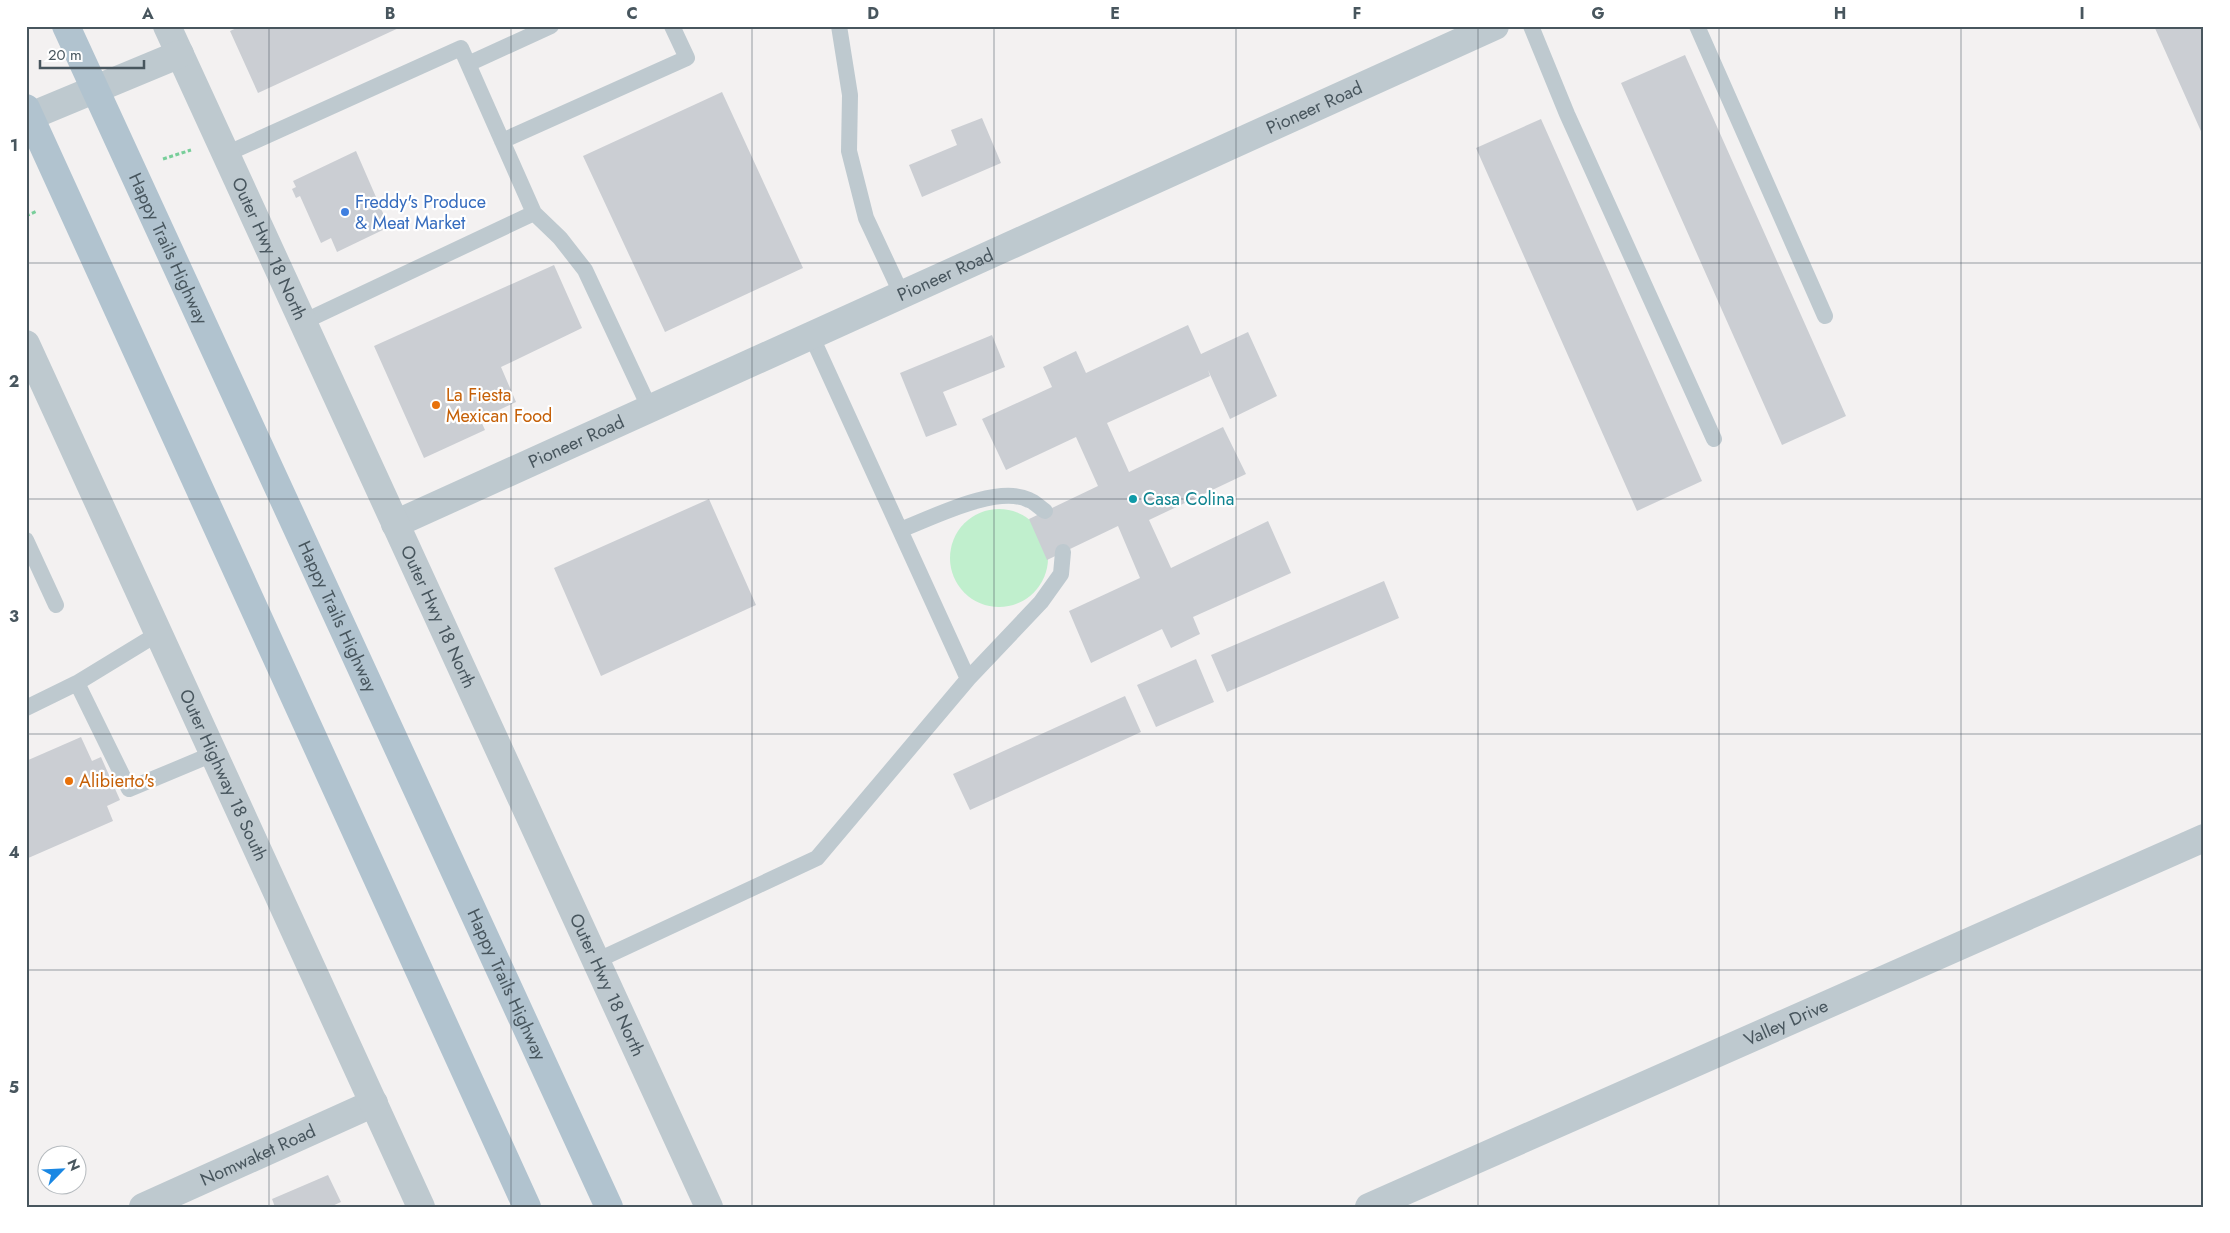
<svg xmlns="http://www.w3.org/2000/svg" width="2230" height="1233" viewBox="0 0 2230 1233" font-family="Jost,sans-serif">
<rect width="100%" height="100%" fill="#f3f1f1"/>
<path fill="#c0efcd" d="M950 558a49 49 0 1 1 98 0a49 49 0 1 1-98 0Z"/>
<path fill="#cbced3" d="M241,26H403L258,93L230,31Z
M2154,26H2204V138Z
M1685,55L1846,416L1782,445L1621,83Z
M722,92L803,268L665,332L583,156Z
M982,118L1001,163L922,197L909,165L957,145L951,130Z
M1541,119L1702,481L1637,511L1476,148Z
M356,151L389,227L337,252L331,238L321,243L300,196L296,198L292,189L296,187L293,181Z
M554,265L582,328L501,367L516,402L480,419L485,430L424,458L374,346Z
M1188,325L1201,354L1248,332L1277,396L1230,419L1208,370L1210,376L1107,423L1129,472L1223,427L1246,474L1149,520L1171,568L1268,521L1291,573L1193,617L1200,634L1171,648L1162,629L1091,663L1069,611L1140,578L1118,526L1047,560L1029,519L1098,486L1076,437L1006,470L982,419L1052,387L1043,367L1076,351L1086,373Z
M992,335L1005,367L943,392L957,425L926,437L900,373Z
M709,499L756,605L601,676L554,568Z
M1384,581L1399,618L1227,692L1211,655Z
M1196,659L1214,702L1156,727L1137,685Z
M1125,696L1141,732L970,810L953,774Z
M81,737L92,761L101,757L120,800L107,806L113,821L26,859V761Z
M328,1175L341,1202L330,1207H275L272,1199Z"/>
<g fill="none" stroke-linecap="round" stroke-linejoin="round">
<path stroke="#78ce9a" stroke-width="3" stroke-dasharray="4 2.5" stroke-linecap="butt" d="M163,159L191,150
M26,216L37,211"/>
<path stroke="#bec9cf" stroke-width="16" d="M839,26L850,95L849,151L866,218L902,295
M1531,26L1567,114L1714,439
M1697,26L1825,316
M468,64L551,26
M502,141L687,58L672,26
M226,154L461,48L534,213L303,322
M534,213L560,238L585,270L650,409
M900,530C932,518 997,484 1029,500C1035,502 1040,508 1045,511
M26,540L56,605
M968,679L1041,602L1061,574L1063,552
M77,683L129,789L213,754
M26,708L77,683L159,633
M596,961L817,858L968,679L811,335"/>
<g stroke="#bec9cf" stroke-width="28">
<path id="s1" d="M395,524L1495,26"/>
<path id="s2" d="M143,1207L374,1103"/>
<path id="s3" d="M1369,1207L2204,838"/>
</g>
<g stroke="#bec9cf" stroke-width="28">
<path id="s4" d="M167,26L709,1207"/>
<path d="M26,118L180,54"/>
<path id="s5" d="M26,344L421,1207"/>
</g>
<g stroke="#b1c3cf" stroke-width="28">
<path id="s6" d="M66,26L609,1207"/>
<path d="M26,108L527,1207"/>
</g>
</g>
<path fill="none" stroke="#48565e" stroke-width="1" stroke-opacity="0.55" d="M269,26V1207M511,26V1207M752,26V1207M994,26V1207M1236,26V1207M1478,26V1207M1719,26V1207M1961,26V1207M26,263H2204M26,499H2204M26,734H2204M26,970H2204"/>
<circle fill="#3f7fe0" stroke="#fff" stroke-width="2" cx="345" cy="212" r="5"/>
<g fill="#e8710a" stroke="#fff" stroke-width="2">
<circle cx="436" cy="405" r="5"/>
<circle cx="69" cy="781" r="5"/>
</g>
<circle fill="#0f9aa8" stroke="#fff" stroke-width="2" cx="1133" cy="499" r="5"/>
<g text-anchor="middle" stroke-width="4.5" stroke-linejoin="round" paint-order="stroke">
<g font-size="18" fill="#48565e" stroke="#fff">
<text dy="6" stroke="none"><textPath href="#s1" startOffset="1009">Pioneer Road</textPath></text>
<text dy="6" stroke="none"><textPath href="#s4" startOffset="245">Outer Hwy 18 North</textPath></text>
<text dy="6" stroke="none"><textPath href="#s6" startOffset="245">Happy Trails Highway</textPath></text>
<text dy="6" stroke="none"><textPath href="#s1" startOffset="604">Pioneer Road</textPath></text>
<text dy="6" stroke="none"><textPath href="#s1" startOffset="199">Pioneer Road</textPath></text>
<text dy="6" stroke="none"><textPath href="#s6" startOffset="650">Happy Trails Highway</textPath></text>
<text dy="6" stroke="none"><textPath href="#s4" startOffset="650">Outer Hwy 18 North</textPath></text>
<text dy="6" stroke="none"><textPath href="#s5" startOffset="474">Outer Highway 18 South</textPath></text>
<text dy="6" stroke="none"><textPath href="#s6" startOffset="1055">Happy Trails Highway</textPath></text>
<text dy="6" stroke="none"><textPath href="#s4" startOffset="1055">Outer Hwy 18 North</textPath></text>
<text dy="6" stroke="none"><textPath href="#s3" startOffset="456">Valley Drive</textPath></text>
<text dy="6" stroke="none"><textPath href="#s2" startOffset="126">Nomwaket Road</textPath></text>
</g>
<g font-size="18" fill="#366cbe" stroke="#fff" text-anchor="start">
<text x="355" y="208">Freddy's Produce<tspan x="355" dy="21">&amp; Meat Market</tspan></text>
</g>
<g font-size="18" fill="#c56008" stroke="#fff" text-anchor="start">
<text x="446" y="401">La Fiesta<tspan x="446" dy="21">Mexican Food</tspan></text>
<text x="79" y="787">Alibierto's</text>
</g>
<g font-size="18" fill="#0d838f" stroke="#fff" text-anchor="start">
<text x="1143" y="505">Casa Colina</text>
</g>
</g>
<rect width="2230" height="1233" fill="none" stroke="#ffffff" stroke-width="55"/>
<g transform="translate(62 1170) rotate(66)"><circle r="24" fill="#ffffff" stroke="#b6bbbf"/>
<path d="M0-4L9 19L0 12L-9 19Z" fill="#1a87e3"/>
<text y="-8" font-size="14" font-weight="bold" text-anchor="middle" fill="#48565e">N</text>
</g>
<path d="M40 60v8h104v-8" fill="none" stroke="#48565e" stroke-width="2.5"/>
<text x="48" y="60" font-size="15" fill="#48565e" stroke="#ffffff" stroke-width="4" paint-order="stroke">20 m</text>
<rect x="28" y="28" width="2174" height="1178" fill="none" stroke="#48565e" stroke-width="2"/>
<g font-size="16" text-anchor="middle" font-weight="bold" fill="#48565e">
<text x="148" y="19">A</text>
<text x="390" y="19">B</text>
<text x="632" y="19">C</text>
<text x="873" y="19">D</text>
<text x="1115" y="19">E</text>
<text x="1357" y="19">F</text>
<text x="1598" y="19">G</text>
<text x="1840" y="19">H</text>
<text x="2082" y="19">I</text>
<text x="14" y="151">1</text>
<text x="14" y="387">2</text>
<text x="14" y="622">3</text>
<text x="14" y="858">4</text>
<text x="14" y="1093">5</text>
</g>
</svg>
